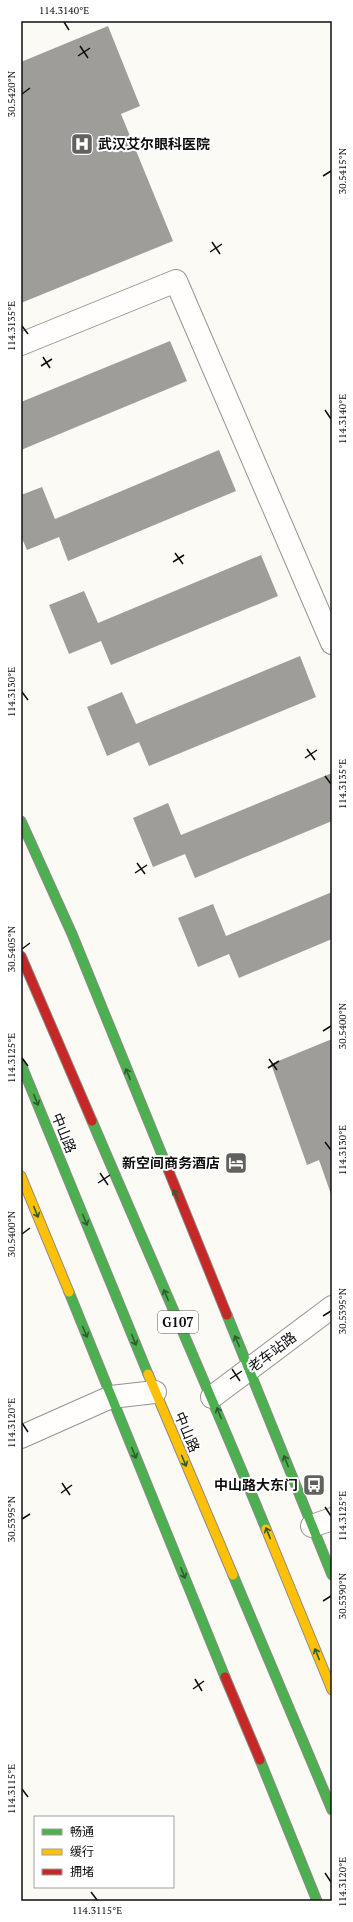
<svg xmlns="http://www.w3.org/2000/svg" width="353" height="1922" viewBox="0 0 353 1922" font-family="'PT Serif','Noto Sans SC',serif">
<rect width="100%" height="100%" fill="#fcfaf4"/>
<path fill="#9f9d99" d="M108,26L140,106L121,114L173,241L21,303V62Z
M170,341L187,381L21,450V402Z
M219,450L236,491L68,561L59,537L27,550L21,536V495L42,487L55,519Z
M261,555L278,596L111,665L101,641L69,654L49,605L84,591L98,623Z
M300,656L316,697L149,766L139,742L107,756L87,707L122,692L136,724Z
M332,773V821L195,878L185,854L153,867L133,818L168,803L181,835Z
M332,892V939L239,978L229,954L198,967L178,918L213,904L226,936Z
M332,1039V1197L319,1160L307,1165L271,1064Z"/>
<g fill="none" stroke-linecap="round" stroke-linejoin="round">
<g stroke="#959492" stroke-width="24">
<path id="street" d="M21,344L176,281L332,643
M212,1397L332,1307
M21,1437L111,1397L155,1392
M312,1526L332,1519"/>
</g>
<g stroke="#8c8b88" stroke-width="11">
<path id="fast" d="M21,821L72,934L165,1162
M21,1064L148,1374
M92,1121C150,1257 210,1392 266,1529
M69,1292L225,1677
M227,1315L332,1575
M233,1575L332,1810
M260,1760L317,1901"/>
</g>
<g stroke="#8c8b88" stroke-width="11">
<path id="slow" d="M21,1176L69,1292
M148,1374L233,1575
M266,1529L332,1690"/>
</g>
<g stroke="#8c8b88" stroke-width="11">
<path id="jam" d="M21,956L92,1121
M165,1162L227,1315
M225,1677L260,1760"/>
</g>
<use href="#street" stroke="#fffefd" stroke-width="22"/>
<use href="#fast" stroke="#4caf50" stroke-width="9"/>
<use href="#slow" stroke="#ffc107" stroke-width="9"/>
<use href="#jam" stroke="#c62828" stroke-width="9"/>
</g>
<defs><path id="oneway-shaft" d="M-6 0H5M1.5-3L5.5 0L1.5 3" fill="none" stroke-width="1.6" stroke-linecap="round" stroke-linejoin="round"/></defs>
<g stroke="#2d5e2f">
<use href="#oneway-shaft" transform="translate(128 1074) rotate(-112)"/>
<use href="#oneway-shaft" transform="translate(36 1100) rotate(68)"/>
<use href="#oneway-shaft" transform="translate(176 1195) rotate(-112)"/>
<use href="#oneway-shaft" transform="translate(36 1212) rotate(68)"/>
<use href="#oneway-shaft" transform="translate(85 1220) rotate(68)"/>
<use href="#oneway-shaft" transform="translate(166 1295) rotate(-113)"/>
<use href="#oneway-shaft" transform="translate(85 1332) rotate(67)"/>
<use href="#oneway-shaft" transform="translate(134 1340) rotate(68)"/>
<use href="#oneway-shaft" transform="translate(237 1341) rotate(-113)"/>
<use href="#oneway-shaft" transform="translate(219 1413) rotate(-112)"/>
<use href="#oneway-shaft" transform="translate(134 1453) rotate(68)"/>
<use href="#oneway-shaft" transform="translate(184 1461) rotate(67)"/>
<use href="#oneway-shaft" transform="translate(286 1461) rotate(-112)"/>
<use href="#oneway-shaft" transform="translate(268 1533) rotate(-112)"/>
<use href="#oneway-shaft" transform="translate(183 1573) rotate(68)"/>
<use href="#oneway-shaft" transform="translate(317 1654) rotate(-112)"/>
</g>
<path fill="none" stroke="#0e0e0e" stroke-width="1.5" d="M64,22L69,30M80,46L88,58M78,56L90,48M22,94L30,88M323,176L331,171M212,242L220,254M210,252L222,244M22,326L28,334M43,357L50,368M41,366L52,359M325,410L331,419M175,553L183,564M173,562L184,555M22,692L28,700M307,749L315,760M305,758L317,750M325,776L331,784M137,863L145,874M135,873L147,865M22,949L30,943M323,1031L331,1026M22,1058L28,1066M269,1059L277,1070M268,1068L279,1061M325,1142L331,1150M100,1173L108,1185M98,1183L110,1175M22,1234L30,1228M323,1316L331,1311M232,1369L240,1381M230,1379L242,1371M22,1423L28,1432M62,1483L70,1495M61,1493L72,1485M325,1507L331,1516M22,1519L30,1514M323,1601L331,1596M195,1679L202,1691M193,1689L204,1681M22,1789L28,1797M325,1873L331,1882M91,1892L97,1900"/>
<defs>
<g id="hospital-square" transform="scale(1.15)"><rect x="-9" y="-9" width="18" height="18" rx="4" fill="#61615e" stroke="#fff"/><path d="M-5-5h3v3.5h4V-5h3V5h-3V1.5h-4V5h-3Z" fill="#fff"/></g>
<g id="hotel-square" transform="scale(1.15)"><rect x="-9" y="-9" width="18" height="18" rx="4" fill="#61615e" stroke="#fff"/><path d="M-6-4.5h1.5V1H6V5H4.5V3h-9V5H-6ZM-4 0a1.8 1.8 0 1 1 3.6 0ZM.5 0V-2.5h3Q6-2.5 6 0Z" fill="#fff"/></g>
<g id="bus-square" transform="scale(1.15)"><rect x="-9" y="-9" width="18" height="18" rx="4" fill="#61615e" stroke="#fff"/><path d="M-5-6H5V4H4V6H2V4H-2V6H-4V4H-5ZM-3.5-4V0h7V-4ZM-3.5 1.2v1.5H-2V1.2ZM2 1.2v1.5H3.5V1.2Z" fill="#fff"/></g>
</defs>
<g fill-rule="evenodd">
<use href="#hospital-square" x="82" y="144"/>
<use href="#hotel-square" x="236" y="1163"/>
<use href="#bus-square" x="314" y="1485"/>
</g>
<g text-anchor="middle" stroke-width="4" stroke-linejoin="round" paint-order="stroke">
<rect fill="#fff" stroke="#565656" stroke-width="1" x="158" y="1311" width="40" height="22" rx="3"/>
<g font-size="13" font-weight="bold" fill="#0e0e0e">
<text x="178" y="1327">G107</text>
</g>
<g font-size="14" font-weight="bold" fill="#0e0e0e" stroke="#fff" text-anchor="end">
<text x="98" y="149" text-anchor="start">武汉艾尔眼科医院</text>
<text x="220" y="1168">新空间商务酒店</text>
<text x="298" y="1490">中山路大东门</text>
</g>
<g font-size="14" fill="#0e0e0e" stroke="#fff">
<text transform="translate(64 1133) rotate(68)" y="5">中山路</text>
<text transform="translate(272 1352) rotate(-37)" y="5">老车站路</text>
<text transform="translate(187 1432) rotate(67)" y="5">中山路</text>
</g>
</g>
<rect width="353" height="1922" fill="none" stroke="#ffffff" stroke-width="44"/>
<rect x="34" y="1816" width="140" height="72" fill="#ffffff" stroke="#9f9f9f"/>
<rect x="42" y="1829" width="20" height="6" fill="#4caf50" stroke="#9f9f9f"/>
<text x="70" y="1836" font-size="12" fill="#0e0e0e">畅通</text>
<rect x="42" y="1849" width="20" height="6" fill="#ffc107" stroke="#9f9f9f"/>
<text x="70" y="1856" font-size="12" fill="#0e0e0e">缓行</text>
<rect x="42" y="1869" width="20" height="6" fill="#c62828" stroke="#9f9f9f"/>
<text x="70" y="1876" font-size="12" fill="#0e0e0e">拥堵</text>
<rect x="22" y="22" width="309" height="1878" fill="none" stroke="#0e0e0e" stroke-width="1.5"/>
<g font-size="10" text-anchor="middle" fill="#0e0e0e">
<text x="64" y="14">114.3140°E</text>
<text transform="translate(11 94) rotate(-90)" y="4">30.5420°N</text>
<text transform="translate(342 171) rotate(-90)" y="4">30.5415°N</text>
<text transform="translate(11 326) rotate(-90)" y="4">114.3135°E</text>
<text transform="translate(342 419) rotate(-90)" y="4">114.3140°E</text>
<text transform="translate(11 692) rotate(-90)" y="4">114.3130°E</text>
<text transform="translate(342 784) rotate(-90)" y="4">114.3135°E</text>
<text transform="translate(11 949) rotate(-90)" y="4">30.5405°N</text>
<text transform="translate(342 1026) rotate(-90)" y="4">30.5400°N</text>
<text transform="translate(11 1058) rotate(-90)" y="4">114.3125°E</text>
<text transform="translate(342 1150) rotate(-90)" y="4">114.3130°E</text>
<text transform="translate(11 1234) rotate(-90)" y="4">30.5400°N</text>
<text transform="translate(342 1311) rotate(-90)" y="4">30.5395°N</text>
<text transform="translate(11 1423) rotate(-90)" y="4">114.3120°E</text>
<text transform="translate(342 1516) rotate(-90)" y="4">114.3125°E</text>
<text transform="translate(11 1519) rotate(-90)" y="4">30.5395°N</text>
<text transform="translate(342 1596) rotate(-90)" y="4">30.5390°N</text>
<text transform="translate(11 1789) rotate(-90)" y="4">114.3115°E</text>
<text transform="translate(342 1882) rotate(-90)" y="4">114.3120°E</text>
<text x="97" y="1914">114.3115°E</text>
</g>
</svg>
